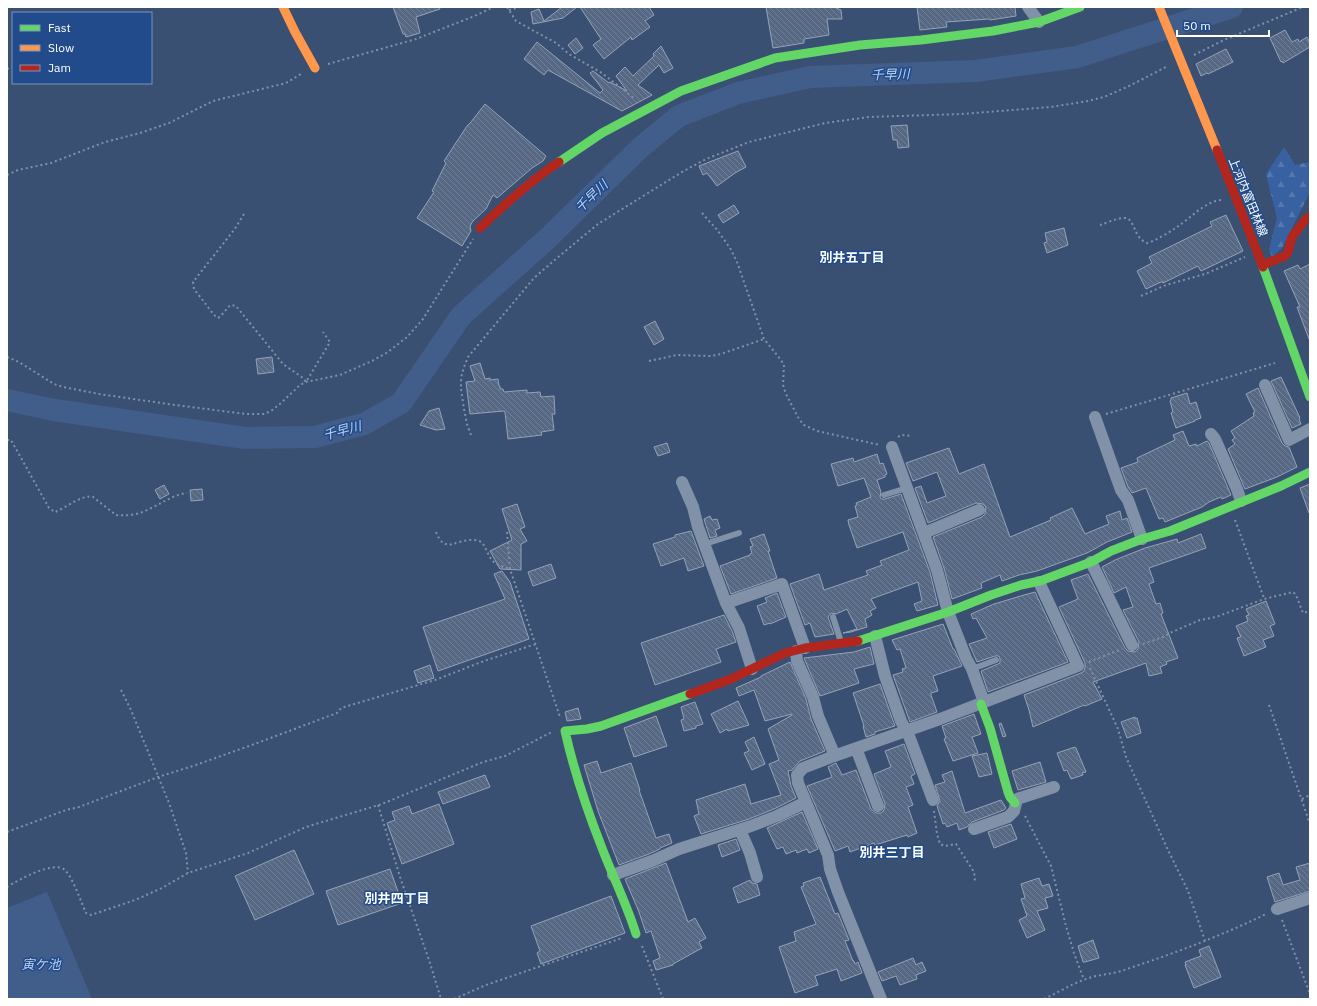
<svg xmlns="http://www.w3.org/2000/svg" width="1317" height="1006" viewBox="0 0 1317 1006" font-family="'IBM Plex Sans','Noto Sans JP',sans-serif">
<defs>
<pattern id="forest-firs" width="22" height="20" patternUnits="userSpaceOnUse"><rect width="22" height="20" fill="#3761a1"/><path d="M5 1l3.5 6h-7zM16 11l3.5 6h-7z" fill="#5579af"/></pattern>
<pattern id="building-back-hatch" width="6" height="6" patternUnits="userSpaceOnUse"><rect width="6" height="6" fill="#566884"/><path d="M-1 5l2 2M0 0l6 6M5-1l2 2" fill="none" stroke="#6f7f96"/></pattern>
</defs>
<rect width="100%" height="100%" fill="#3a5073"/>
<path fill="url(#forest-firs)" d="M1284,147L1295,165L1310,162V192L1282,248L1272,257L1269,249L1277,218L1266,174Z"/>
<path fill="#415e8b" d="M47,892L92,999H7V908Z"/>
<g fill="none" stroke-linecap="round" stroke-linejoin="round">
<path stroke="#415e8b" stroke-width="22" d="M7,400L54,410L245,438L315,437L364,424L401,403L461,316L548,238L641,147L679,116L738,93L810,77L976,71L1077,57L1232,7"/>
</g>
<path fill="url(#building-back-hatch)" stroke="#95a2b6" d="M393,7H439L440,9L416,17L420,33L406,37L405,34H403Z
M562,7H577L563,18L533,24L531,12L539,9L544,21Z
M580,7H649L654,15L645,21L650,27L632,40L631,37L604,59L593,45L601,39Z
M766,7H834L841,10L842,19H827L829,35L804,39V43L773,48Z
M917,7H1015L1016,16L990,20L989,19L946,22L947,27L920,30Z
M1285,30L1292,42L1298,39L1299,42L1307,37L1310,43V47L1283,63L1282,61L1281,62L1270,38Z
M576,38L583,48L575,54L568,45Z
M537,42L600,93L603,90L590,73L593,71L609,83L610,82L627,91L616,76L625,67L633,76L654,56L653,54L661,46L673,68L664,73L659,65L638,85L652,95L622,111L548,70L544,75L524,59Z
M1226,49L1233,62L1208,74L1207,73L1201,76L1196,64Z
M485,104L546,156L543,161L532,168L497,198L493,195L486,209L473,221L470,226L471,231L462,246L417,218L434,192L432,191L446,163L444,161L467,126L471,122Z
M907,125L909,147L898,148L897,140H893L891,126Z
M738,151L746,167L735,173L717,186L707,173L703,175L699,166Z
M734,205L739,213L723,223L718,215Z
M1226,215L1243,251L1201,271L1198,266L1163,283V282H1161L1146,289L1137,271L1152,263L1149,257L1212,226L1210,222Z
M1064,228L1068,245L1047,253L1044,243L1047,242L1045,233Z
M1310,264V338L1309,339L1297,307H1300L1284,271L1298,265L1300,269Z
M655,321L664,339L654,345L644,327Z
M272,357L274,372L258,374L256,359Z
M480,363L485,379L490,378V380L498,379L499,386H500V389H503L504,392L527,390V393L540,392L541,397L554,396L555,414H552L554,430L541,432L542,435L508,439L505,412L504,411L470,414L466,382L475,381L470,366Z
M1281,377L1300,418L1299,419L1301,424L1292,428L1271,381Z
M1258,388L1282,443L1285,446L1289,447L1297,467L1277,477L1245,489L1228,449L1235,444L1232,440L1235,438L1231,431L1254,416L1253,413L1255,412L1246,394Z
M1187,393L1190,404L1196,402L1201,418L1195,420V421L1176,428L1171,413L1173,412L1170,401L1171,400V398Z
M439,408L445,429L436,430L420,425L429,411Z
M1183,431L1189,446L1196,444L1197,446L1207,441L1209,443L1231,495L1222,499L1221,497L1209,502L1202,507L1165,522L1163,518L1159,519L1146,488L1132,493L1128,487L1121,468L1138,462L1137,458L1175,440L1173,435Z
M667,443L670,452L658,456L654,447Z
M949,448L959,474L984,464L1010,537L1051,520L1050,518L1072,508L1085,534L1109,524L1106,516L1120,511L1122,520L1127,518L1132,532L1107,542L1087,553L1037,571L1019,575L1002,581L1000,575L981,583L982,588L952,599L944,568L933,537L982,517L985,514L986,507L983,504L976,503L928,523L915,488L921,486L927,503L946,496L937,472L913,481L906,463Z
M877,454L880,464L883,463L887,474L885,475V477L877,480L881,492L880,497L881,499H885L901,494L930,572L938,605L917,611L914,604L922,601L918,582L871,599L876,608L870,611L872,615L865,619L867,627L851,632L843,633L857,629L847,609L836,614L831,613L828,617L834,634L815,637L810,623L805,625L790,584L819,574L824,590L868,575L866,571L882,565L880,561L909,550L903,532L857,548L849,525L848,520L858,517L855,506L857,505L856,503L871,497L864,478L838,486L831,464L853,458L854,462Z
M1310,484V513H1309L1300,488Z
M164,485L169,494L160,499L155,490Z
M202,489L203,500L191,501L190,490Z
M517,504L525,527L520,529L527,541L521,544V570L500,569L490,551L512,540L502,509Z
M710,516L712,520L717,519L720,528L715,530L717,536L710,538L704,519Z
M691,531L704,566L688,571L684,558L661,566L653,544L675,537V535Z
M764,534L770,551H768L777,578L731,594L720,566L750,555V554L752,553L750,547L753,546L750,539Z
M1201,534L1206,548L1149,568L1154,582L1149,584L1156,604L1160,603L1163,613L1161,614L1178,658L1166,662L1167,664L1160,667L1162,673L1149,676L1146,663L1093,682L1102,699L1085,706L1084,705L1033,727L1029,710L1024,695L1081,673L1084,671L1085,667V663L1059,607L1078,599L1071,580L1088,574L1125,648L1128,651L1135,652L1138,649L1139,642L1123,610L1133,607L1126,587L1114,593L1102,567L1115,560L1145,548L1177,539L1178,543Z
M551,564L556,578L533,586L528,572Z
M502,571L510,582L529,639L438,671L423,627L505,599L494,574Z
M1035,592L1068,662L988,692L981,671L998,664L1000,663V659L999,656H995L977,662L969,644L987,638L976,618L973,619L971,614L994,604L1024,595Z
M777,593L786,617L770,624V623L764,625L757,606L767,602L765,598Z
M1266,601L1275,624L1270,626L1274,636L1263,640L1266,647L1244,656L1237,638L1241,637L1236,626L1248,621L1246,616L1249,615L1246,609Z
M724,615L732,631L736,642L716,649L721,662L655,685L641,643Z
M943,624L953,649H954L962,666L933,676L938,691L931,693V695L937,712L910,722L893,675L903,672L902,669L906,668L900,649L897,650L892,640Z
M870,647L874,664L854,669L859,683L820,696L804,658L854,652Z
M790,662L806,699L811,719L825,751L800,761L792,770L788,771L791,786L796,798L774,809L749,819L701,834L694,816L699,814L696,800L745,784L751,804L781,795L769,764L779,760L768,729L792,715V714L765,721L754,690L739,696L736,688L761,677V676Z
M430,665L434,678L418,683L414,671Z
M880,684L895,726L875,732V734L866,737L863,726H864L853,693Z
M738,701L749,725L728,731L727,729L720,733L711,714Z
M695,702L703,724L696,726V728L684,731L681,720L684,719L681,707Z
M578,708L581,719L567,721L565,712Z
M974,714L981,734L972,737L978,753L953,761L944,739L946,738L942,726Z
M656,716L667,746L634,757L624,728Z
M1135,717V719L1137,718L1141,733L1127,738L1121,722Z
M1001,723L1006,736L1003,737L999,724Z
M754,737L765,764L752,770L744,753L749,751L745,742Z
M904,744L915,774L911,776L914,784L906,787L913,805L908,807L917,833L908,837L907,835L875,845L874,843L850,852L848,846L835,851L807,786L832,777L828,767L836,763L842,775L856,770L871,809L876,813H881L884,810L885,804L874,774L891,767L885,751Z
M1075,747V748H1076L1086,772L1082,773L1083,775L1071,779L1067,770L1064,771L1057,753Z
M987,753L992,774L979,777L972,756Z
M597,761L601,773L631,763L640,790H639L656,838L669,834L672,843L660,848V849L649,854L619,865L598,811L584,765Z
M1040,762L1046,782L1018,790L1012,771Z
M952,771L965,813L1001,800L1006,808L1004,810L972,822L967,827L959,830L957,823L947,827L945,823L943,824L937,806L940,801L935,785L945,782L942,775Z
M485,775L490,787L443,804L438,792Z
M439,804L454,844L402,864L387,823L395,820L392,812L409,806L412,814Z
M802,812L818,849L809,853L807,849L797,853L796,850L786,854L783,847L777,849L767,828Z
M1011,824L1017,839L994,848L988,832Z
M736,839L740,850L722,857L718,845Z
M294,850L314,894L255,920L235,876Z
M666,863L688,922L695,918L706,938L699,942L702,948L673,964V965L656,970L653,961L660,958L651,931L646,933L639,912L625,879Z
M1310,863V891L1275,902L1267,877L1279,873L1283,885L1300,880L1296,867Z
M390,869L402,903L338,925L326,891Z
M820,877L835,914L838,913L849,940L845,941L853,961H854L855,964L858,962L862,973L841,981L837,969L815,976L818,985L795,993L779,947L796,941L794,932L816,924L801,887L804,886L803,883Z
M1039,878L1042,886L1049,884L1053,896L1045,898L1048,908L1037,911L1045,930L1027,938L1019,920L1027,916L1021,899L1025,898L1021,884Z
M750,880L752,883L757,884L760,895L738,903L733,888Z
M611,896L625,933L541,964L537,953L540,951L531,926Z
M1093,940L1099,958L1085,962H1083L1078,946Z
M1209,946L1221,977L1194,988L1185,965H1186L1185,962L1201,956L1199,950Z
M913,958L916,965L922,962L926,971L916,975L917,979L900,985L896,976L882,981L878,972Z"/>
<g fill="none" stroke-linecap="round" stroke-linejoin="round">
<path stroke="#8191a7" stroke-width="2" stroke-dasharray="2 3" stroke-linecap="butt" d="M507,7L516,21L556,43L569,54L602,73L635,99
M509,10L520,7
M1194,55L1224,40L1303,7
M328,64L416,39L472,17L494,7
M7,69L13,67
M7,175L18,170L51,163L105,142L140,133L169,123L213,101L286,83L301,74
M702,213L718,231L730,248L737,262L764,339L781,360L784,365L783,385L786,394L799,419L804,425L817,431L880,445
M244,214L234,230L193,282L194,289L214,315L218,318C224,314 226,308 231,305L236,306L283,364L303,378L306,382L330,342L323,332
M1100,225C1107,223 1116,218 1125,218C1135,218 1133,238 1147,243C1157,240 1168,233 1177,227C1191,218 1205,201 1222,200
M1141,296L1166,285L1205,274L1245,257
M7,357L19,362L54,384L63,387L99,394L175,405L246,414H264L271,411L281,403L300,385L306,382L340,375L372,361L388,352L407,337L423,319L473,239
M649,361L677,355L711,356L721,354L764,339
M1106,414L1275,363
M471,435L467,424L464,409L461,389V378L464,367L468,357L478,345L534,278L557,258L598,224L682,172L706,159L749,142L825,123L869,117L962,114L1051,107L1088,101L1104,97L1127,87L1168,66
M898,437L901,435L912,436
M7,440H11L49,508L55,512C66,508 82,494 93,497L116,515C126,516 138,515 147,510C161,504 172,495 187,493
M1235,520L1264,598
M436,532C445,555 456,539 473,540C476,540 479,541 482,542C493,561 488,562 510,569
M507,532L510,569L560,717
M1143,644L1163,637L1172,632L1200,620L1216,617L1264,599L1293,592L1296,595L1303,613L1310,611
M1089,662L1122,649
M1090,668L1118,729L1126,757L1167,848L1188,891L1205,941
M121,690L131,710L169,803L186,853L188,873
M1269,705L1310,824
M1302,799L1310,795
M378,805L401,880L429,960L441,999
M934,811L937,834L940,844L945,846L956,844L974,872L975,881
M1025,816L1051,866L1066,926L1074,953L1084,980
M7,832L66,810L79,807L158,777L196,765L260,742L337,713L341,708L435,680L484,661L536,644
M7,887C18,880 54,860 65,870C73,878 81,902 86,913L91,915L135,900L162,888L188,873L248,853L306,827L382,804L483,762L505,756L552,732
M1282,920L1310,994
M642,946L663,999
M454,999L486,985L622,938
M1044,999C1059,992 1073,983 1089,978C1101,974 1115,974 1127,969C1175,953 1221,936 1266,914"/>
<path stroke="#8191a7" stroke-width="6" d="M884,495L907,488
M705,544L739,533
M833,617L841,642
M972,669L996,660"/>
<path stroke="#8191a7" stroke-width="12" d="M1028,7L1039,22
M1265,385L1289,440L1310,429
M1095,417L1121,490L1128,500L1142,539
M1211,434L1215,439L1237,489L1241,501
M892,447L937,570L948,612L966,658L972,669L984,702
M682,482L693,507L698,527L726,603L739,628L752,669
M924,533L979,510
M1091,562L1132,645
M726,603L782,584L805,648
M875,636L885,676L901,721L909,736L933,800
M796,651L797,661L813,697L818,716L835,756
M856,748L878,806
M974,829L1008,817L1014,811L1017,799L1054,787
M740,830L750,853L757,877
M613,875L652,861L679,849L751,826L777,816L806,802
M1277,909L1310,898
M881,999L838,892L830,869L828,855L798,783L797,775L803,768L834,756L940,719L1078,666L1039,582"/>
<path stroke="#63d668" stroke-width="9" d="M559,162L602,133L681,91L775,58L860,45L921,40L993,31L1039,22L1080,7
M1263,267L1310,397
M858,641L948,612L991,595L1021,585L1040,581L1091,562L1111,551L1142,539L1170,531L1281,486L1310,472
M981,704L990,728L1008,792L1010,797L1015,803
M636,934C627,905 613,877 602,848C587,810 574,771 565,731L587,729L601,726L690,694"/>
<path stroke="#ff974d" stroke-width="9" d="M283,7L295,32L315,68
M1159,7L1217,150"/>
<path stroke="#b3261e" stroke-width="9" d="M1217,150L1263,267
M480,228C505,204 530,181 559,162
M1262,265L1285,256L1288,252L1292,237L1305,220L1310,216
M690,694L731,679L785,653L805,648L858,641"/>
</g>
<g text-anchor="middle" stroke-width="3" stroke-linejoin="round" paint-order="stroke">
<g font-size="12" fill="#fff" stroke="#224b8b">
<text transform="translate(1248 197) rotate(68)" y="4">上河内富田林線</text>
</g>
<g font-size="13" font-style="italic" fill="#bbd1f2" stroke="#224b8b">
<text transform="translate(890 74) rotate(-2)" y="5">千早川</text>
<text transform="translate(591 196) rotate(-44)" y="5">千早川</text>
<text transform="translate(342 430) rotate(-15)" y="5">千早川</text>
<text x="41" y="969">寅ケ池</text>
</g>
<g font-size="13" font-weight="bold" fill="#fff" stroke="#224b8b">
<text x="852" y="262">別井五丁目</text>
<text x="892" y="857">別井三丁目</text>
<text x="397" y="903">別井四丁目</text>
</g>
</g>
<rect width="1317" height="1006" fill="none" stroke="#ffffff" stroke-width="16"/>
<rect x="12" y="12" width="140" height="72" fill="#224b8b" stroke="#7a93b9"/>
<rect x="20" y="25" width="20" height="6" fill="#63d668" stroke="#7a93b9"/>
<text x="48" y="32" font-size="12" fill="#ffffff">Fast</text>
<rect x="20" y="45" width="20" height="6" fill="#ff974d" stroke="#7a93b9"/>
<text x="48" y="52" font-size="12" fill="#ffffff">Slow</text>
<rect x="20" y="65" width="20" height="6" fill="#b3261e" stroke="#7a93b9"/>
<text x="48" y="72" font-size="12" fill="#ffffff">Jam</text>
<path d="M1177 30v6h92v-6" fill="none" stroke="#ffffff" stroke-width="2"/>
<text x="1183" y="30" font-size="12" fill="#ffffff" stroke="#224b8b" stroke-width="3" paint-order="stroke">50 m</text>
</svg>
